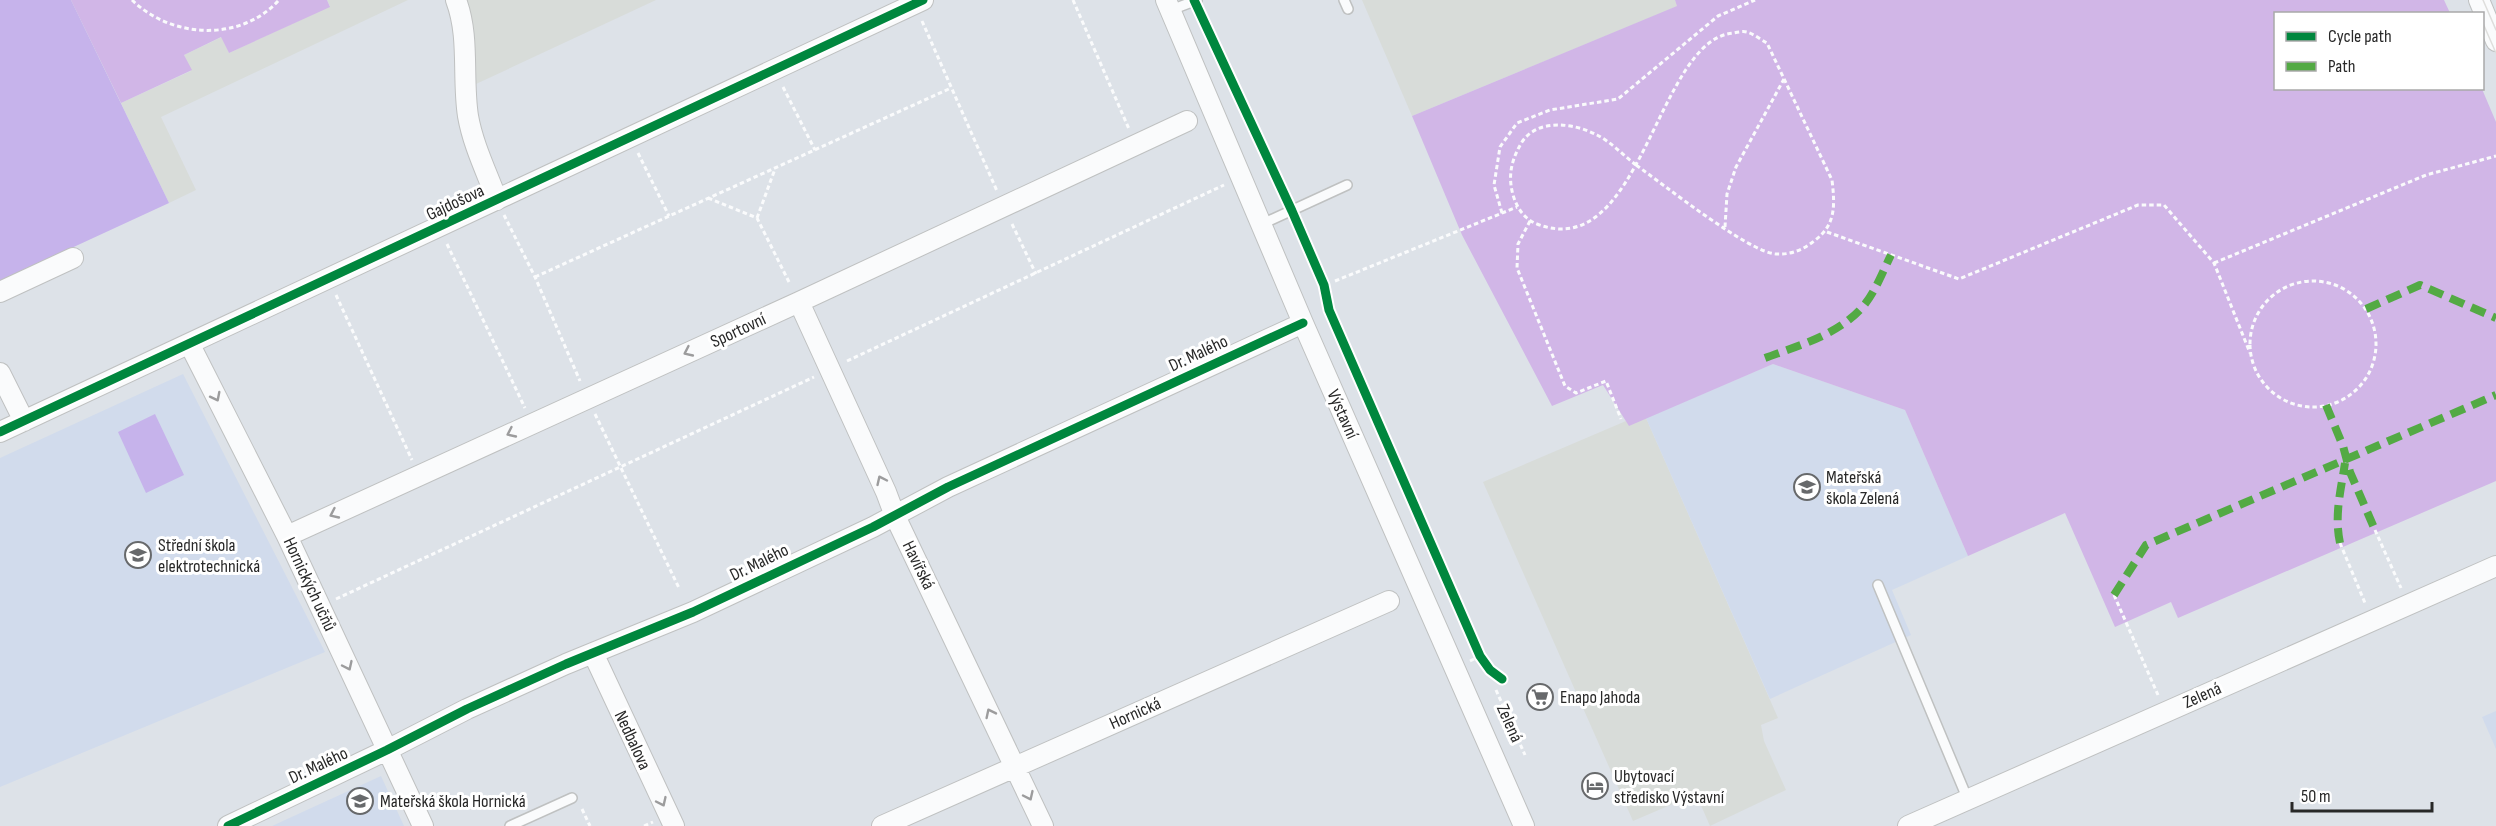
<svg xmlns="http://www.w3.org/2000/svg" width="2496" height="826" viewBox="0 0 2496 826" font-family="'Sofia Sans Condensed',sans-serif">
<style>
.industrial{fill:#d8dcd9}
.education{fill:#d1dbec}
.green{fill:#d1b6e7}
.pitch{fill:#c6b3eb}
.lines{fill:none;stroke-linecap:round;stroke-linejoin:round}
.service-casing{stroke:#bfc1c1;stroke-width:12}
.minor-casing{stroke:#bfc1c1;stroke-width:22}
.path{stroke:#fafbfc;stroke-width:3;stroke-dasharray:4.5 3;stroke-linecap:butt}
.service{stroke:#fafbfc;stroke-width:9}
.minor{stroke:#fafbfc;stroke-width:20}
.tram{stroke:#dededc;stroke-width:1.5}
.quiet{stroke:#53aa44;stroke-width:8;stroke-dasharray:15 8;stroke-linecap:butt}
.cycleway-casing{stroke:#fff;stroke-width:13}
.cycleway{stroke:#00873e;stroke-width:9}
.oneway{stroke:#9c9c9d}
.labels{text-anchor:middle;stroke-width:6;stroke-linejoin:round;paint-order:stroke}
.street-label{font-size:18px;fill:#282828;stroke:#fff}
.poi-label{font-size:18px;fill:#282828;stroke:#fff;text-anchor:start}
</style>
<rect width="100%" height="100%" fill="#dde2e8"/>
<path class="industrial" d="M327 0H408L161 117 196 190 169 203 121 103 191 71 184 55 222 37 229 53 330 6Z
M461 0H656L476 84 471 25Z
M1362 0H1675L1678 6 1412 116Z
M1646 418 1778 718 1761 725 1764 741 1786 790 1710 826 1696 794 1633 821 1483 482 1626 421 1629 425Z"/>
<path class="education" d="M1773 364 1905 410 1968 556 1892 590 1911 635 1770 699 1646 418Z
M183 374 325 652 0 787V458Z
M2496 711V749L2482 717Z
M381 776 404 826H272Z"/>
<path class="green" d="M71 0H327L330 7 229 53 221 37 184 55 192 70 121 103Z
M1675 0H2444L2450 13 2276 14V88L2482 89 2496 122V481L2178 618 2171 602 2115 627 2065 513 1968 556 1905 410 1773 364 1629 426 1603 385 1552 406 1462 235 1412 116 1677 6Z"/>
<path class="pitch" d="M0 0H71L169 203 0 281Z
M155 414 184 475 146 493 118 432Z"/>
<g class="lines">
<defs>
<path id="service" d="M1344 0 1348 9
M1171 10 1197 0
M1292 211 1324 285
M1262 224 1347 185
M1878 585 1968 800
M510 826 572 798"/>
<path id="minor" d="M456 0C470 37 462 77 468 116 473 145 487 173 497 200
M1166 0 1303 323 1524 826
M2479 0 2496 41
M0 292 73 258
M799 302 886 492 895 516 1043 826
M190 345 287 536 423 826
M0 373 24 421
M0 432 923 0
M287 536 799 302 1187 121
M593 653 674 826
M228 826 387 750 467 709 566 664 693 612 873 527 948 487 1303 323
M882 826 1389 601
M1908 826 2496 566"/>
</defs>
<use href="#service" class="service-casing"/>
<use href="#minor" class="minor-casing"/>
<path class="path" d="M132 0C171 38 240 43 279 0
M1073 0 1129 129
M922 21 997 191
M783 87 815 150
M638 153 669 216
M1636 165C1623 155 1611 142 1597 135 1574 123 1538 118 1522 142 1514 155 1509 169 1511 185 1513 201 1521 218 1537 224 1642 265 1656 40 1733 33 1738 32 1743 31 1747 32 1754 34 1761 40 1767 43L1832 180C1835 206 1836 225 1814 241 1803 250 1790 255 1776 254 1748 252 1663 184 1636 165
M708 198 757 218 790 284
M1502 213 1494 185 1500 147 1517 123 1550 110 1618 99 1718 16 1755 0
M504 215 535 277 580 381
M757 218 775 169
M1530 221 1518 244 1517 268 1565 386 1576 393 1606 381 1621 419
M1012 224 1036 274
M1725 227 1727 194 1736 167 1784 79
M1827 232 1959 279 2138 205H2164L2214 263 2250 353
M447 244 525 408
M2214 263 2426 175 2496 156
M535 277 951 88
M1335 281 1517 207
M2250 344a63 63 0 1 1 126 0a63 63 0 1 1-126 0Z
M336 295 412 460
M847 361 1224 185
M595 414 679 588
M2375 530 2401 588
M2340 543 2365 603
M2114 595 2158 695
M336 599 814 377
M1470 661 1480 656
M1496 690 1525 755
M582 809 590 826
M644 826 653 822"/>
<use href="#service" class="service"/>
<use href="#minor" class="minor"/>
<path class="tram" d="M2483 0 2496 30
M2482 21 2496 53"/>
<path class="quiet" d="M2366 309 2420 285 2496 318
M1765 358C1800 345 1841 334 1865 304 1876 290 1883 271 1891 255
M2326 405 2343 446 2350 472 2375 530
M2340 543C2334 515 2341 490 2345 463
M2114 595 2146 545 2496 395"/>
<defs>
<path id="cycleway" d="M1194 0 1292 211 1324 285 1329 310 1480 656 1490 670 1502 679
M0 432 923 0
M228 826 387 750 467 709 566 664 693 612 873 527 948 487 1303 323"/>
</defs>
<use href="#cycleway" class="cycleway-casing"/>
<use href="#cycleway" class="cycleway"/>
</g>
<defs><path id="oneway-chevron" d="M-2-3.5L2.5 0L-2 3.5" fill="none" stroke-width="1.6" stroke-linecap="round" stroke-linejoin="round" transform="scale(1.5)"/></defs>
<g class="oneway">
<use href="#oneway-chevron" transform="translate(688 352) rotate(155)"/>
<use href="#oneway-chevron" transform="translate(216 397) rotate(63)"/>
<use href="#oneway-chevron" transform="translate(511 433) rotate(155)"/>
<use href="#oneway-chevron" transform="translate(881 480) rotate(-115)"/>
<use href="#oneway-chevron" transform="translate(334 514) rotate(155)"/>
<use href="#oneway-chevron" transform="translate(348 666) rotate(65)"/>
<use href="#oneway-chevron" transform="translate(990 713) rotate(-116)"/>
<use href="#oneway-chevron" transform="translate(1029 796) rotate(65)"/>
<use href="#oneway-chevron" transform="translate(662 802) rotate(65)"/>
</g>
<defs>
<symbol id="school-ring" viewBox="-11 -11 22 22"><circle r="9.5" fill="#fff" stroke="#67696b" stroke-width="1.5"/><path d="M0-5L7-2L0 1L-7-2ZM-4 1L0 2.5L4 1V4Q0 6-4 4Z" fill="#67696b"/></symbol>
<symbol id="supermarket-ring" viewBox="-11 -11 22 22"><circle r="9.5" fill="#fff" stroke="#67696b" stroke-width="1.5"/><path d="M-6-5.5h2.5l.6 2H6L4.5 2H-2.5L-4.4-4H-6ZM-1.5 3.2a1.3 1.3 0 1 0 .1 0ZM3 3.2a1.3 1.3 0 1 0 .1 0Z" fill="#67696b"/></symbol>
<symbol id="hotel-ring" viewBox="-11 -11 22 22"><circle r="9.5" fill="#fff" stroke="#67696b" stroke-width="1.5"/><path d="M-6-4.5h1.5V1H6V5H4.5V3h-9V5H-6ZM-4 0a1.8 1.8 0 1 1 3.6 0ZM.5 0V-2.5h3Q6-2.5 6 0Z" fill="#67696b"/></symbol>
</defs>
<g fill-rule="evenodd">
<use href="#school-ring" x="1792" y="472" width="30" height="30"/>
<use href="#school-ring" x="123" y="540" width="30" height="30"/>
<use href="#supermarket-ring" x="1525" y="682" width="30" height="30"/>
<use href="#hotel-ring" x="1580" y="771" width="30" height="30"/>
<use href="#school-ring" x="345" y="786" width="30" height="30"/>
</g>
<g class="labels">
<g class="street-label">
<text transform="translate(455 202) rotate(-25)" y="6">Gajdošova</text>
<text transform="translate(738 330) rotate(-25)" y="6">Sportovní</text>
<text transform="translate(1198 353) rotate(-25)" y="6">Dr. Malého</text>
<text transform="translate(1343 414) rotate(66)" y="6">Výstavní</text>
<text transform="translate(759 562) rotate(-26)" y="6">Dr. Malého</text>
<text transform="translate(919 565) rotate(64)" y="6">Havířská</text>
<text transform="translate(310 584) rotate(65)" y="6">Hornických učňů</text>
<text transform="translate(2202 695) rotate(-24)" y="6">Zelená</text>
<text transform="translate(1135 713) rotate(-24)" y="6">Hornická</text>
<text transform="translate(1510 723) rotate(66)" y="6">Zelená</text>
<text transform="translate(633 740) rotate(65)" y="6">Nedbalova</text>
<text transform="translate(318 765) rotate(-25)" y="6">Dr. Malého</text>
</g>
<g class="poi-label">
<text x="1826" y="483">Mateřská<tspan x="1826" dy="21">škola Zelená</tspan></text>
<text x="158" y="551">Střední škola<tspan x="158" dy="21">elektrotechnická</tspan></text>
<text x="1560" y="703">Enapo Jahoda</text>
<text x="1614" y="782">Ubytovací<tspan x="1614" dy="21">středisko Výstavní</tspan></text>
<text x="380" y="807">Mateřská škola Hornická</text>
</g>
</g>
<rect x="2274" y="12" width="210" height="78" fill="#ffffff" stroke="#a9a9a9" stroke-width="1.5"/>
<rect x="2286" y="32" width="30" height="9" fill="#00873e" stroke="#a9a9a9" stroke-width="1.5"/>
<text x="2328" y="42" font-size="18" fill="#282828">Cycle path</text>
<rect x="2286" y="62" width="30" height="9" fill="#53aa44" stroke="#a9a9a9" stroke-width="1.5"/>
<text x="2328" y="72" font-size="18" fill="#282828">Path</text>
<path d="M2292 802v9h140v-9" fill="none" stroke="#282828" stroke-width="3"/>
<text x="2301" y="802" font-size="18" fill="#282828" stroke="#ffffff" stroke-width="4.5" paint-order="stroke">50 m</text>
</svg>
